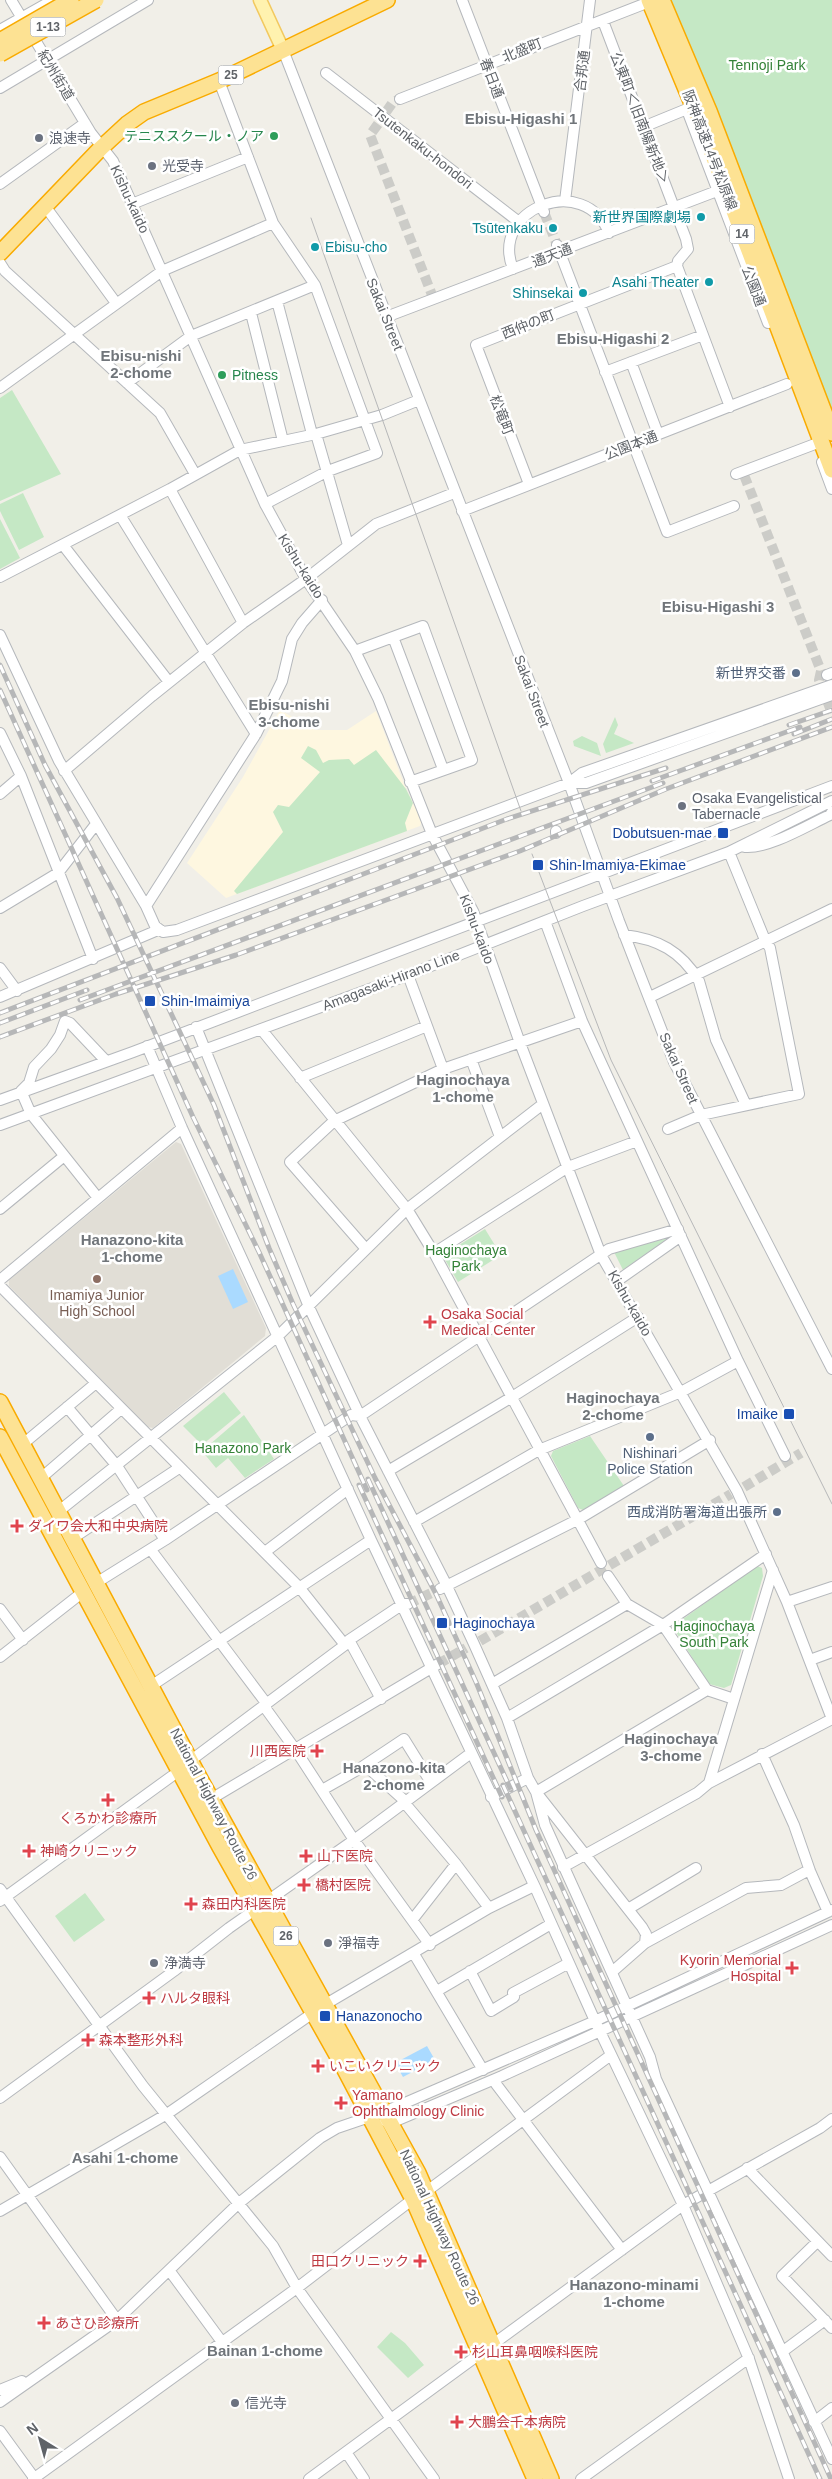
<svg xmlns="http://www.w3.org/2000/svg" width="832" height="2479" viewBox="0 0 832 2479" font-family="Arial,'Noto Sans JP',sans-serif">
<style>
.commercial{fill:#fef7e0}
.education{fill:#e1ded6}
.green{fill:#c5e8c5}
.water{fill:#aadaff}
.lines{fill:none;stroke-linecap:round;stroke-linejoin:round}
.minor-tunnel{stroke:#ccccc8;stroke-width:10;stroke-dasharray:10 5;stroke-linecap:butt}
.minor-casing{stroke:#b5b8bc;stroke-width:12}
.major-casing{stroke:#f2c960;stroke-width:15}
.highway-casing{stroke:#f9ab00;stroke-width:18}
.minor{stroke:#fff;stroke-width:10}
.major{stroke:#fff2af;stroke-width:12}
.highway{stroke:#fde293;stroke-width:15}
.tram{stroke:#b6b7b8;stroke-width:1}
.rail-casing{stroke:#b6b7b8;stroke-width:5}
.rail{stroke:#fff;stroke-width:3;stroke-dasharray:9;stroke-linecap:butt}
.highway-bridge-casing{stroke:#f9ab00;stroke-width:18;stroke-linecap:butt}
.highway-bridge{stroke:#fde293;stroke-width:15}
.leisure-dot{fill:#2e9e5b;stroke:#fff;stroke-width:2}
.worship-dot{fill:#6b7280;stroke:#fff;stroke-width:2}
.culture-dot{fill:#0f9aa8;stroke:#fff;stroke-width:2}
.service-dot{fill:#5c6f8a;stroke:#fff;stroke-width:2}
.transit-dot{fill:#1a4fb4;stroke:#fff;stroke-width:2}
.education-dot{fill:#8d6e63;stroke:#fff;stroke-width:2}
.health-dot{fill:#e0444e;stroke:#fff;stroke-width:2}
.labels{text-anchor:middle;stroke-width:5;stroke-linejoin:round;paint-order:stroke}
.shield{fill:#fff;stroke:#8f9295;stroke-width:1}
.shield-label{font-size:12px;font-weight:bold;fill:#5f6368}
.street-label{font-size:14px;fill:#5f6368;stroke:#fff}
.park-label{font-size:14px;fill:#348238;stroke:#fff}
.leisure-label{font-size:14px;fill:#27864d;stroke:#fff;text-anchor:end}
.worship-label{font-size:14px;fill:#5b616d;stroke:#fff;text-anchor:start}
.culture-label{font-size:14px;fill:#0d838f;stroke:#fff;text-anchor:end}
.service-label{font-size:14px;fill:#4e5e75;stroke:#fff;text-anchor:end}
.transit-label{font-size:14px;fill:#164399;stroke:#fff;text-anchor:start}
.education-label{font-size:14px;fill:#785e54;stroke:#fff}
.health-label{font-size:14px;fill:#be3a42;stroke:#fff;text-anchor:start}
.neighbourhood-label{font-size:15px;font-weight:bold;fill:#70757a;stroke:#fff}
</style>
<rect width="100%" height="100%" fill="#f1efe8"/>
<path class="commercial" d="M280 710 315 730H347L376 711 406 789 422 821 420 826 226 898 187 863 243 777Z"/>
<path class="education" d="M176 1142 181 1144 266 1328 265 1336 153 1428 148 1427 9 1286V1280Z"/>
<path class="green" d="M669 0H832V410L705 83Z
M12 390 61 474 0 501V398Z
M23 493 44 537 19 550 0 511V504Z
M0 519 20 558 0 569Z
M615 717 618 725 614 734 634 743 606 753 603 744Z
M582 736 597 743 601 756 574 746 573 741Z
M308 746 316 750 323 763 329 760 349 759 354 765 376 750 406 789 413 803 405 823 407 831 237 894 234 891 283 832 273 812 278 805 289 807 320 772 301 758Z
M485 1229 501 1255 458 1282 444 1258 446 1253Z
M668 1238 623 1270 614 1252Z
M224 1392 241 1413 202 1445 183 1426Z
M244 1415 274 1459 245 1478 228 1458 216 1468 202 1451Z
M590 1436 624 1486 583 1510 578 1508 551 1456 553 1451Z
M757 1566 762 1568 763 1576 731 1685 724 1688 709 1684 674 1629 676 1624Z
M85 1893 105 1920 74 1942 55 1916Z
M391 2332 405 2343 424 2365 408 2378 377 2347Z"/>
<path class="water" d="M233 1269 248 1302 233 1309 218 1276Z
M427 2046 435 2060 403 2077 395 2063Z"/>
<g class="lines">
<path class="minor-tunnel" d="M386 112 393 102 400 99
M378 124 370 135 432 295
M544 212 557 245
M744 475 821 671 819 680 832 713
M744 1487 801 1453
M408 1604 440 1589
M480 1641 731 1494
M438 1664 466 1648"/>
<defs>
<path id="minor" d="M11 0 91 133 113 161 265 504 306 579 355 651 378 698 432 834 473 911 520 1043 601 1255 737 1491 787 1602 832 1719
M462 0 544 212
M603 21 686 239 688 249 678 261 677 266
M0 30 53 0
M283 50 569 783 619 921 674 1062 832 1369
M326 73 519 222
M219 81 273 223 315 285 377 453 328 471 265 504
M0 88 148 0
M400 99 644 4
M687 110 768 323
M643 127 687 109
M0 184 85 123
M565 201 590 0
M132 204 248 157
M45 206 116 303
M557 245 667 532 734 506
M0 263 5 271 160 413 195 474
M677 266 730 407
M513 269C489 208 585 172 609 233
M277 301 312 434
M251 313 283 441
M386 317 717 191
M631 362 658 434
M605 372 703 335
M127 383 191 336 315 285
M0 388 162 271 273 223
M316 434 348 545
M822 462 832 489
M736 474 815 444
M529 484 476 345 677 266
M170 489 243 623
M462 511 787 384
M120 515 256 734
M63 545 169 682
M0 577 170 489 240 450 316 434 382 415 419 400
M0 635 59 761 146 906 155 926 163 932 177 930 569 783 582 773 832 685
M393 637 443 769
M355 651 423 626 472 760 410 782
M827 675 832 673
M0 733 21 776 93 959
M64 771 152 696 243 623 306 579 376 524 454 493
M569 783H586L832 695
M0 794 21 776
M556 831V833
M745 847C769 849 808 825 830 815L832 812
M146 906 256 734 282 681 292 639 302 623 322 600
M0 908 58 873 96 824
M545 921 582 1021 738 1361 785 1456
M624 935C658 939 681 951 699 981L716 1040 746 1105
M0 968 17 991
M408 975 443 1069
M0 997 158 930
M650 997 832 909
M196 1027 309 1307 360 1416 446 1584 474 1644 507 1718 528 1778 536 1792 545 1825 650 2057 656 2079 832 2459
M261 1029 407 1209 434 1253 601 1563
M147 1046 182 1128 371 1540 535 1887 595 2021 683 2205 749 2359 789 2479
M471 1059 500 1137
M300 1078 427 1026
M0 1100 133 1052 832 786
M0 1125 408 975 583 906 729 852 832 801
M668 1129 701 1115 799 1094 770 948 765 940 729 852
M98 1198 31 1114 21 1091 29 1083 34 1067 51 1049 60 1035 65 1021 70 1023 106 1061
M0 1209 63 1157
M366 1249 290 1162 334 1121 443 1069 582 1021
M434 1253 568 1167 637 1141
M0 1280 182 1128
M617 1281 681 1236
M0 1286 299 1587 345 1645
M67 1407 117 1466 165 1540
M23 1444 96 1383
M388 1471 512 1397 638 1317
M41 1478 121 1409
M59 1511 278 1336 407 1209 543 1104
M414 1522 539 1450 681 1392 738 1361
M73 1538 179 1468
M151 1550 266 1703V1709L295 1749 354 1840 430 1945
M265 1552 348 1489
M608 1576 627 1604 663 1625 707 1690 734 1699
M96 1583 165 1540 351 1415 360 1416 609 1249 678 1229
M440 1589 577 1520 710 1440
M787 1602 832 1587
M0 1609 23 1640
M349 1640 381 1699
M0 1657 83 1592
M810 1660 832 1652
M492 1684 627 1604
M151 1686 371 1540
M507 1718 663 1625 766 1554
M762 1754 794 1825 810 1871 828 1912
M190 1761 345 1645 349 1640 403 1604H408
M365 1765 405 1801
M709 1783 773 1570
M322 1790 359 1769 404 1739 430 1781
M491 1797 528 1778
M211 1799 438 1664
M403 1801 456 1864 489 1908
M563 1867 697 1793 709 1783 832 1719
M0 1889 143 2086 273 2246 297 2288 434 2479
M0 1901 172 1776
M628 1909 696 1868
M413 1919 456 1864
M645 1943 646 1934 642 1927 536 1792 707 1690
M414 1954 483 2070
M470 1971 491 2011 514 1997 513 1993 569 1963
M612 1972 645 1943 746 1888 781 1885 809 1870
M437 1991 551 1924
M326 2004 489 1908 534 1886
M496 2084 622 2250
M0 2098 174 1971 229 1928 354 1840 471 1753
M385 2121 391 2123 502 2076 832 1925
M0 2157 117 2320
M747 2168 832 2256
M427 2191 611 2055
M0 2211 167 2114 313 2013
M817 2242 782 2276 832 2328
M169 2270 222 2342
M782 2352 825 2320
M0 2390 22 2381
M0 2402 117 2320 239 2203 320 2138 337 2128 384 2112 595 2021 832 1910
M814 2422 832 2408
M0 2431 35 2479
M346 2452 364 2479
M33 2479 297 2288 413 2199
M309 2479 683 2205 820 2128 832 2119
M581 2479 749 2358"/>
<path id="major" d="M260 0 283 50"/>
<path id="highway" d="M649 0 706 137 832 470
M662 0 709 111 832 433
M0 253 101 148 127 124 144 112 219 81 387 0
M0 1402 200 1779 418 2173 551 2479
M0 1437 220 1847 342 2064 413 2199 535 2479"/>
</defs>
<use href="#minor" class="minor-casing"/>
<use href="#major" class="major-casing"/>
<use href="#highway" class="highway-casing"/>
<use href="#minor" class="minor"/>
<use href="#major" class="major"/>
<use href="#highway" class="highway"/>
<path class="tram" d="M311 218 521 811
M532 854 611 1060 832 1504"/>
<defs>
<path id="rail" d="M0 665 45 765 117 898 214 1105 269 1248 293 1304 375 1478 436 1594 476 1682 536 1830 831 2479
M0 690 193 1117 259 1252 367 1490
M789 725 832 710
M794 734 832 719
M652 781 800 727
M80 1000 663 783
M0 1013 507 819 666 768
M0 1023 87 990
M0 1037 116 994 236 955 520 851 666 789 832 727
M368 1479 511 1790
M359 1485 502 1797
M503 1785 820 2479"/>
</defs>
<use href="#rail" class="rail-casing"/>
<use href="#rail" class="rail"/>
<defs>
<path id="highway-bridge" d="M0 41 71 0
M0 54 96 0"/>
</defs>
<use href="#highway-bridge" class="highway-bridge-casing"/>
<use href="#highway-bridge" class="highway-bridge"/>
</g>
<g class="leisure-dot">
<circle cx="274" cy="136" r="5"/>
<circle cx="222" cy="375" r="5"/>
</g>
<g class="worship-dot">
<circle cx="39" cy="138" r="5"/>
<circle cx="152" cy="166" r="5"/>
<circle cx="682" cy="806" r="5"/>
<circle cx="328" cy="1943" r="5"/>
<circle cx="154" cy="1963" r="5"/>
<circle cx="235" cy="2403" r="5"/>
</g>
<g class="culture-dot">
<circle cx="701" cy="217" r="5"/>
<circle cx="553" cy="228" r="5"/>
<circle cx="315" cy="247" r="5"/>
<circle cx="709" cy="282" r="5"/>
<circle cx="583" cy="293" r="5"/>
</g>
<g class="service-dot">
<circle cx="796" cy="673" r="5"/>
<circle cx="650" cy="1437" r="5"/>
<circle cx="777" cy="1512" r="5"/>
</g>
<g class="transit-dot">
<rect x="717" y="827" width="12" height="12" rx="2.5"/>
<rect x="532" y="859" width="12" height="12" rx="2.5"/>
<rect x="144" y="995" width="12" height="12" rx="2.5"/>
<rect x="783" y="1408" width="12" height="12" rx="2.5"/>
<rect x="436" y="1617" width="12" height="12" rx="2.5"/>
<rect x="319" y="2010" width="12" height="12" rx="2.5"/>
</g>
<circle class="education-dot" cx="97" cy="1279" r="5"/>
<g class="health-dot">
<path d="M427.5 1314.5h5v5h5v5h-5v5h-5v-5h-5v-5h5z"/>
<path d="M14.5 1518.5h5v5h5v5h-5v5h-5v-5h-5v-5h5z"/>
<path d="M314.5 1743.5h5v5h5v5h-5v5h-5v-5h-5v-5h5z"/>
<path d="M105.5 1792.5h5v5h5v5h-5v5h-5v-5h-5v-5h5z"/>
<path d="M26.5 1843.5h5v5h5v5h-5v5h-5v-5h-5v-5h5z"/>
<path d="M303.5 1848.5h5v5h5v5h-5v5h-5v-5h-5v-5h5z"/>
<path d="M301.5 1877.5h5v5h5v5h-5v5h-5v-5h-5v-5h5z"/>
<path d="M188.5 1896.5h5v5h5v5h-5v5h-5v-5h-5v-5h5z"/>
<path d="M789.5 1960.5h5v5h5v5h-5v5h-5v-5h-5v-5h5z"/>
<path d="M146.5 1990.5h5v5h5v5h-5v5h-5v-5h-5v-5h5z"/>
<path d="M85.5 2032.5h5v5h5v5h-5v5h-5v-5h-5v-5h5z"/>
<path d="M315.5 2058.5h5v5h5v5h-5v5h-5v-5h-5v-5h5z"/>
<path d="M338.5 2095.5h5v5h5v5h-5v5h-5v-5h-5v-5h5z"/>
<path d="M417.5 2253.5h5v5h5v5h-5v5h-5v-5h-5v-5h5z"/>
<path d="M41.5 2315.5h5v5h5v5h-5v5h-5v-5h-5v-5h5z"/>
<path d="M458.5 2344.5h5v5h5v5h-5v5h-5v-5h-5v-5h5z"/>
<path d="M454.5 2414.5h5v5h5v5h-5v5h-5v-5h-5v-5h5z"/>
</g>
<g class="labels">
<g class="shield">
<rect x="30.5" y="17.5" width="35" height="19" rx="4"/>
<rect x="218.5" y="65.5" width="25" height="19" rx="4"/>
<rect x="729.5" y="224.5" width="25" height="19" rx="4"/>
<rect x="273.5" y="1926.5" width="25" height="19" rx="4"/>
</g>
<g class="shield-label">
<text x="48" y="31">1-13</text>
<text x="231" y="79">25</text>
<text x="742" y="238">14</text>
<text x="286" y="1940">26</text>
</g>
<g class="street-label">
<text transform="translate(522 50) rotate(-22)" y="5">北盛町</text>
<text transform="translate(582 71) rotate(-83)" y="5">合邦通</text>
<text transform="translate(56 75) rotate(59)" y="5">紀州街道</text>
<text transform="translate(492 78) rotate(69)" y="5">春日通</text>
<text transform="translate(640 118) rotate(69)" y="5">公東町＜旧南陽新地＞</text>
<text transform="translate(423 148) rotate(38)" y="5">Tsutenkaku-hondori</text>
<text transform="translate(710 150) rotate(69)" y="5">阪神高速14号松原線</text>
<text transform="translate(130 199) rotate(65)" y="5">Kishu-kaido</text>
<text transform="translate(552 255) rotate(-21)" y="5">通天通</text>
<text transform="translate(754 286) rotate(69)" y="5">公園通</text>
<text transform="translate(385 314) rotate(68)" y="5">Sakai Street</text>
<text transform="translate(528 324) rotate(-22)" y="5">西仲の町</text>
<text transform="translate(502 415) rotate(69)" y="5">松竜町</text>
<text transform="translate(631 445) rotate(-21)" y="5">公園本通</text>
<text transform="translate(301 566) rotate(58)" y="5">Kishu-kaido</text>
<text transform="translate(532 691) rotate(69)" y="5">Sakai Street</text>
<text transform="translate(477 929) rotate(69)" y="5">Kishu-kaido</text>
<text transform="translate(391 980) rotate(-21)" y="5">Amagasaki-Hirano Line</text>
<text transform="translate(679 1068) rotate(66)" y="5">Sakai Street</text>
<text transform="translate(630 1303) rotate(60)" y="5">Kishu-kaido</text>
<text transform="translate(214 1804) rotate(62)" y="5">National Highway Route 26</text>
<text transform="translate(440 2227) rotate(65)" y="5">National Highway Route 26</text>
</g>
<g class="park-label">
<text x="767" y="70">Tennoji Park</text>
<text x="466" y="1255">Haginochaya<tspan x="466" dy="16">Park</tspan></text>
<text x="243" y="1453">Hanazono Park</text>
<text x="714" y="1631">Haginochaya<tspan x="714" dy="16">South Park</tspan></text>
</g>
<g class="leisure-label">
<text x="264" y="141">テニススクール・ノア</text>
<text x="232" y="380" text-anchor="start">Pitness</text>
</g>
<g class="worship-label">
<text x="49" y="143">浪速寺</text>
<text x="162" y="171">光受寺</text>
<text x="692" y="803">Osaka Evangelistical<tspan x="692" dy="16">Tabernacle</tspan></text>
<text x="338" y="1948">淨福寺</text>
<text x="164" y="1968">浄満寺</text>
<text x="245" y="2408">信光寺</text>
</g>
<g class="culture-label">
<text x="691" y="222">新世界国際劇場</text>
<text x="543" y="233">Tsūtenkaku</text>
<text x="325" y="252" text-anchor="start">Ebisu-cho</text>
<text x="699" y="287">Asahi Theater</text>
<text x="573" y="298">Shinsekai</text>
</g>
<g class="service-label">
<text x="786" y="678">新世界交番</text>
<text x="650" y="1458" text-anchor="middle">Nishinari<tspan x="650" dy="16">Police Station</tspan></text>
<text x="767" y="1517">西成消防署海道出張所</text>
</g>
<g class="transit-label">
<text x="712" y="838" text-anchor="end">Dobutsuen-mae</text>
<text x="549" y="870">Shin-Imamiya-Ekimae</text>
<text x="161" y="1006">Shin-Imaimiya</text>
<text x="778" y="1419" text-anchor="end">Imaike</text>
<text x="453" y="1628">Haginochaya</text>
<text x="336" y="2021">Hanazonocho</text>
</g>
<g class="education-label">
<text x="97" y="1300">Imamiya Junior<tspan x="97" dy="16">High School</tspan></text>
</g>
<g class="health-label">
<text x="441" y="1319">Osaka Social<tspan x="441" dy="16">Medical Center</tspan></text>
<text x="28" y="1531">ダイワ会大和中央病院</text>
<text x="306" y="1756" text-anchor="end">川西医院</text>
<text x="108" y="1823" text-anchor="middle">くろかわ診療所</text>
<text x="40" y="1856">神崎クリニック</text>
<text x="317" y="1861">山下医院</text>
<text x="315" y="1890">橋村医院</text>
<text x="202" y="1909">森田内科医院</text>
<text x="781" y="1965" text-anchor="end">Kyorin Memorial<tspan x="781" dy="16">Hospital</tspan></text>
<text x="160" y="2003">ハルタ眼科</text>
<text x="99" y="2045">森本整形外科</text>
<text x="329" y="2071">いこいクリニック</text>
<text x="352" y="2100">Yamano<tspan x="352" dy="16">Ophthalmology Clinic</tspan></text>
<text x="409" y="2266" text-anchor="end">田口クリニック</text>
<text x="55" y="2328">あさひ診療所</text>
<text x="472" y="2357">杉山耳鼻咽喉科医院</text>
<text x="468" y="2427">大鵬会千本病院</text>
</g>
<g class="neighbourhood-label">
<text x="521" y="124">Ebisu-Higashi 1</text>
<text x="613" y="344">Ebisu-Higashi 2</text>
<text x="141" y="361">Ebisu-nishi<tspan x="141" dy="17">2-chome</tspan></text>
<text x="718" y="612">Ebisu-Higashi 3</text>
<text x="289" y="710">Ebisu-nishi<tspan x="289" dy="17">3-chome</tspan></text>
<text x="463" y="1085">Haginochaya<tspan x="463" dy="17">1-chome</tspan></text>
<text x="132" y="1245">Hanazono-kita<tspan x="132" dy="17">1-chome</tspan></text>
<text x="613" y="1403">Haginochaya<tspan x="613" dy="17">2-chome</tspan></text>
<text x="671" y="1744">Haginochaya<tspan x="671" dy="17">3-chome</tspan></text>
<text x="394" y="1773">Hanazono-kita<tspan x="394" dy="17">2-chome</tspan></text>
<text x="125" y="2163">Asahi 1-chome</text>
<text x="634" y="2290">Hanazono-minami<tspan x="634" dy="17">1-chome</tspan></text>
<text x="265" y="2356">Bainan 1-chome</text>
</g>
</g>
<g transform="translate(40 2439) rotate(323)" stroke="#ffffff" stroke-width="4" paint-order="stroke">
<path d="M0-4L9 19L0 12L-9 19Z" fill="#5f6368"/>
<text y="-8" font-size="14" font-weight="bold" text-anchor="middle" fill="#5f6368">N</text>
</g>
</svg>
